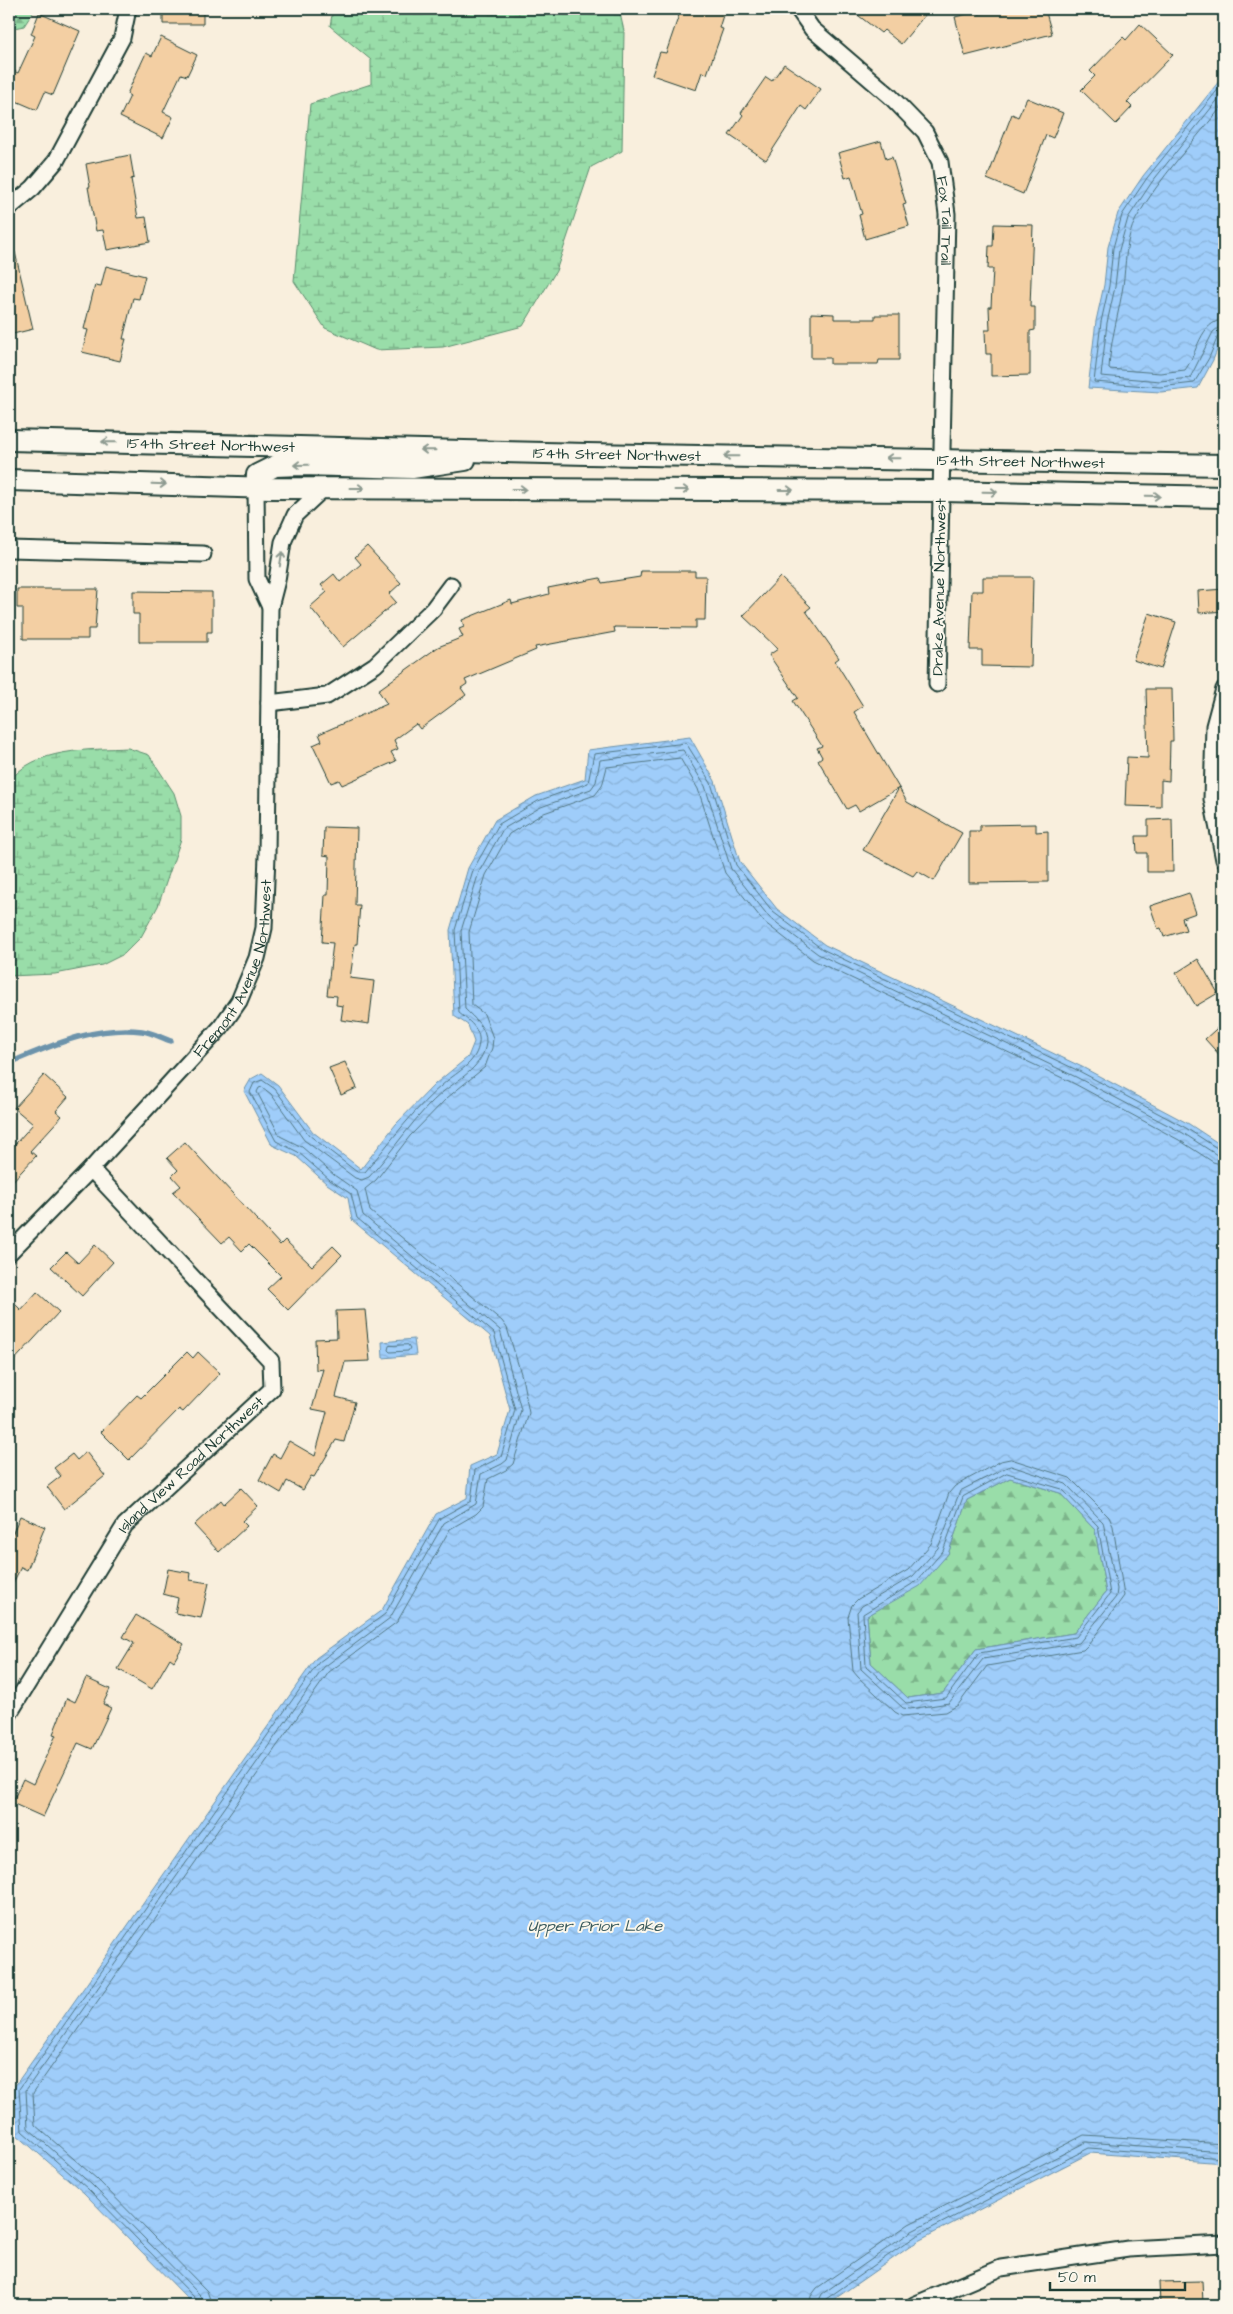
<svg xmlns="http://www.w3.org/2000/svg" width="1233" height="2314" viewBox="0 0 1233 2314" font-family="'Architects Daughter',sans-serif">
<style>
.forest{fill:url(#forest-firs);stroke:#5c8d6e}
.wetland{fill:url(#wetland-marsh);stroke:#5c8d6e}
.water{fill:url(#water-waves);stroke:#6c93ab;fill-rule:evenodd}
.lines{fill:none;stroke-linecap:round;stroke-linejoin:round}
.shore{stroke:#527783;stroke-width:1}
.stream{stroke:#6c93ab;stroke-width:5.5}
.building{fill:#f3cfa3;stroke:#1f3d34}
.minor-casing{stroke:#1f3d34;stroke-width:19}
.tertiary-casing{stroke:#1f3d34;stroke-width:24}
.minor{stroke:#fbf7ec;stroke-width:15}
.tertiary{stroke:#fbf7ec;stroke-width:20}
.oneway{stroke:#8d9a90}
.labels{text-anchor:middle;stroke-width:4;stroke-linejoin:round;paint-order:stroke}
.street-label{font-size:15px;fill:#1f3d34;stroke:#fbf7ec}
.water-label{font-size:16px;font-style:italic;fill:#395a5c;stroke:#fbf7ec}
</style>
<defs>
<pattern id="forest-firs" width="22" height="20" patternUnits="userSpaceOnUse" patternTransform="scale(1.25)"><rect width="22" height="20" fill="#99dda9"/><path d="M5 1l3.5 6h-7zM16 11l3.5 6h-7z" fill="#7cb48a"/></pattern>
<pattern id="wetland-marsh" width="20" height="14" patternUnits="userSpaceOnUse" patternTransform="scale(1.25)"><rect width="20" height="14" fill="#99dda9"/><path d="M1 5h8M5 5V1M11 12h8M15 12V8" fill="none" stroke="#7cb48a"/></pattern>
<pattern id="water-waves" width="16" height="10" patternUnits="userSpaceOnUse" patternTransform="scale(1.25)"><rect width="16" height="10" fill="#9fcdfa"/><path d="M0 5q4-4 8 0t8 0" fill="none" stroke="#88b1d7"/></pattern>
</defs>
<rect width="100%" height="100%" fill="#f9efdd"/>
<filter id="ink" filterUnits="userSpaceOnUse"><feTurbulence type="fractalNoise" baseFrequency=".02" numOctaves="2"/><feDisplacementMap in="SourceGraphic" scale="10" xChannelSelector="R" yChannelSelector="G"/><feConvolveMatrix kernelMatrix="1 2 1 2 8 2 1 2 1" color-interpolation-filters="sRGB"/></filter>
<g filter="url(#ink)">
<path class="forest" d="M9 9H35L24 26 9 29Z
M1010 1478 1060 1493 1095 1530 1106 1592 1074 1633 976 1649 943 1693 908 1698 871 1663 867 1616 920 1585 948 1554 967 1500Z"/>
<path class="wetland" d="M333 9H619L624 31 622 151 591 167 556 271 523 326 443 347 376 350 325 328 294 281 310 104 371 84V60L330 26Z
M128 748 149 755 174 793 181 816V839L158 906 141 937 124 954 102 965 55 974 9 976V782C34 747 91 750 128 748Z"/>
<path class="water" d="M1224 75V333L1213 360 1198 388 1161 392 1088 388 1096 321 1104 285 1108 247 1118 213 1143 176Z
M690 737 715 781 740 862 777 909 825 945 1082 1067 1189 1124 1224 1147V2163L1090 2153 918 2241 826 2305H197L192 2303 84 2193 16 2134 14 2087 316 1658 382 1610 436 1514 467 1498 470 1466 497 1454 510 1410 490 1336 352 1220 348 1198 327 1184 296 1156 272 1145 244 1091 251 1079 262 1073 278 1085 313 1132 361 1169 396 1124 435 1084 468 1057 474 1042 468 1025 454 1016 450 930 468 868 495 820 536 796 585 779 588 750ZM1010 1478 1060 1493 1095 1530 1106 1592 1074 1633 976 1649 943 1693 908 1698 871 1663 867 1616 920 1586 948 1554 967 1500Z
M414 1339 416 1355 383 1358 382 1342Z"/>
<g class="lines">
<path class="shore" d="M1224 82 1147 178 1122 215 1113 248 1109 286 1101 322 1094 382 1160 387 1194 383 1209 358 1218 336 1224 333
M1224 92 1152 182 1128 218 1119 250 1115 287 1107 323 1101 376 1160 381 1190 378 1213 332 1218 328 1224 327
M1224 104C1194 141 1159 178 1136 219 1125 238 1126 265 1123 286 1119 314 1110 341 1109 369L1160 373 1185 370C1197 355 1200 320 1224 320
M408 1345 410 1348 408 1351 390 1352 388 1350 389 1346Z
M1011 1459 1070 1478 1109 1517 1113 1526 1124 1596 1089 1644 1083 1650 987 1666 958 1705 946 1712 902 1716 895 1712 858 1677 853 1671 848 1617 852 1605 858 1599 908 1570 931 1544 949 1493 955 1486 1001 1461Z
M1011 1466 1066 1484 1103 1522 1117 1589 1116 1597 1079 1643 983 1659 949 1703 910 1709 903 1708 861 1669 857 1612 862 1606 913 1576 938 1548 960 1491 1005 1468Z
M1007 1473 1062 1489 1098 1526 1110 1594 1076 1637 979 1653 946 1698 906 1703 866 1666 863 1614 917 1581 943 1551 963 1497Z
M198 2305 197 2300 88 2189 22 2131 19 2089 319 1662 385 1614 440 1518 471 1501 475 1470 501 1457 515 1410 494 1333 357 1218 351 1194 330 1180 298 1152 276 1141 250 1092 254 1083 262 1080 275 1089 309 1135 357 1172H365C392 1140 415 1107 448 1080 461 1070 477 1061 479 1043 481 1029 468 1020 459 1013L455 930 473 870 499 824 538 801 588 783 594 754 686 743 711 783 736 865 773 912 822 949 1079 1071 1186 1128 1220 1150 1224 1151
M205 2305 201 2296 92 2185 28 2128 26 2090 324 1667 390 1618 444 1523 476 1504 481 1474 502 1464 507 1460 521 1410 500 1330 363 1215 357 1191 334 1175 302 1147 280 1136 257 1092 259 1088 262 1087 271 1094 304 1140 355 1178 362 1180 369 1177C395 1149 414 1116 444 1091 461 1078 483 1066 486 1043 487 1028 474 1018 465 1009L461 931 479 872 503 829 541 807 591 789 596 782 600 760 683 750 705 786 731 869 769 917 818 954 1076 1077 1183 1133 1217 1155 1224 1157
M212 2305 207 2291 97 2179 35 2125 33 2093 329 1672 397 1622 450 1529 476 1514 483 1507 488 1479 506 1470 513 1464 529 1413 522 1377 507 1328 502 1321 370 1211 365 1189 376 1180 410 1136 447 1098 485 1067 492 1048 493 1038 484 1014 472 1005 469 932 486 875 509 834 544 813 595 795 602 786 607 767 680 758 698 789 725 873 764 922 813 960 1073 1083 1179 1140 1213 1162 1224 1165
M810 2305 811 2296 817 2288 909 2224 1084 2135 1224 2144
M817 2305 822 2294 912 2231 1086 2142 1224 2152
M823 2305 826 2299 916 2236 1089 2148 1224 2158"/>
<path class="stream" d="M9 1063C51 1046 95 1025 142 1031 151 1032 162 1038 171 1041"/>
</g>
<path class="building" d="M163 9H203V24H163Z
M681 9H725L719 28 723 29 707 74 702 72 696 90 652 75 660 52 666 53Z
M850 9H930L901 44 884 30 881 33Z
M1000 9H1045L1052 34 965 56 955 17 979 11V14Z
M39 13 80 31 53 95 45 92 37 110 9 98V69L18 73 35 36 31 34Z
M1140 24 1173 55 1127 102 1132 107 1116 124 1081 90 1095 76 1090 71 1123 37 1126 40Z
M161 37 197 55 187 76 181 74 163 112 173 117 163 138 120 117 130 96 127 94 146 53 152 56Z
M784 64 821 89 806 110 801 106 766 160 729 135 743 115 741 113 766 77 772 81Z
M1027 98 1063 113 1053 138 1046 135 1023 194 987 179 1012 114 1018 117Z
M881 141 886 159 892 157 906 204 903 205 909 226 865 239 859 215 862 214 851 176 845 178 838 153Z
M130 155 134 178 131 179 138 218 146 217 150 242 107 250 103 230 96 231 88 187H90L86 164Z
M994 224 1033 225 1030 307H1035V330L1030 331V375L991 376V354H986L985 330H990L989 307H991L993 269H988L989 246H993Z
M15 252 33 329 9 335V253Z
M106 266 145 276 139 299 133 298 123 339H126L120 361 82 352 88 330 84 329 95 285 101 286Z
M811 313 834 314V319H875V315H899V360H879L878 364H830V358H811Z
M367 546 401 583 389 594 396 602 343 647 310 607 327 592 321 585 334 574 340 582 361 564 355 557Z
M641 571H695V576H706L705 620H696V628L614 627 615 632 535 647 536 650 465 680 467 684 461 688 466 695 420 729 416 724 394 740 398 749 391 752 396 761 342 785 339 780 331 783 313 745 322 741 319 734 387 704 378 690 438 647 463 637 459 629 464 627 462 620 511 600 512 604 549 594 548 588 600 578 602 583 640 577Z
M780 577 811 607 806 611 839 658 835 661 863 706 854 712 899 788 859 811 855 805 847 809 818 760 822 757 817 748 822 746 793 701 798 698 769 655 778 649 743 616Z
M983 577H1033L1031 667 982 666V650H970L972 591H983Z
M17 589H98L95 629H88V639H23V608H17Z
M1224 589V611L1199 613 1198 591Z
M133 591 212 592V632H207V642H139V614H133Z
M1149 613 1176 622 1161 669 1133 660Z
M1146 689H1172L1173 741H1170L1169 781 1161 780V807L1125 806 1127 757 1148 758Z
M899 788 907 802 962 833 934 881 917 871 913 876 863 850Z
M1172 819 1173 872H1147V853H1137L1136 836H1148V820Z
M1036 824V832L1048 831V882L969 883V831H980V825Z
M324 827 357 828 355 905H360L357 944H355L350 978 374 981 369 1024 341 1020 343 1006 336 1005 337 996 327 995 333 943 322 942 325 895H328L329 856 323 855Z
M1189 893 1196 913 1182 918 1186 930 1164 937 1161 928 1158 929 1150 906Z
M1198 959 1218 993 1196 1006 1176 973Z
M1224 1022V1060L1205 1039Z
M345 1062 357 1088 341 1095 329 1068Z
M44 1075 68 1097 56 1111 62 1116 30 1151 36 1156 9 1185V1151L33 1124 14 1108Z
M185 1142 280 1245 285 1240 312 1266 333 1246 342 1255 288 1310 267 1289 281 1276 249 1244 242 1251 229 1237 222 1243 173 1192 181 1186 172 1176 178 1170 167 1158Z
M95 1245 113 1262 82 1296 51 1267 66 1252 78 1263Z
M37 1292 59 1312 9 1366V1312L16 1305 21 1310Z
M365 1310 370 1361 345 1362 336 1397 355 1402 344 1442 336 1440 314 1477 311 1476 303 1490 287 1481 281 1493 259 1480 273 1454 280 1458 289 1441 315 1456 327 1412 312 1409 323 1369 316 1370 315 1339 337 1338 336 1311Z
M187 1352 193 1358 198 1352 220 1373 183 1412 179 1409 129 1460 101 1432 137 1395 141 1398Z
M86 1452 105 1476 64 1509 47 1487 61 1476 54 1468 72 1454 77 1460Z
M241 1488 258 1506 242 1521 247 1526 219 1552 194 1525 221 1500 224 1504Z
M20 1516 45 1527 27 1570 21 1567 9 1591V1542Z
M168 1569 191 1573 190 1580 209 1583 201 1618 175 1613 178 1598 163 1594Z
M136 1615 184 1644 174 1661 170 1658 152 1689 118 1669 134 1643 123 1637Z
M86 1678 110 1689 103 1704 111 1708 92 1749 78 1743 43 1817 12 1803 23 1779 33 1784 56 1735 53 1734 67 1698 75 1702Z
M1202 2281 1203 2304 1160 2305 1159 2282Z"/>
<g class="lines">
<defs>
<g id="minor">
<path id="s1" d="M798 9 812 29 890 96 925 132 940 162 947 214 937 684"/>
<path d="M9 208 33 188 56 161 122 38 128 9"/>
<path d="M256 487 257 579 270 607"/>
<path d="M9 549 203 554"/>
<path d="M1224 689 1214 726 1212 799 1224 860"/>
<path d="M269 703 327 696 375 665 433 609 451 585"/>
<path id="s2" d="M9 1253 91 1169 221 1027 239 1001 257 958 264 928 267 856 270 607 277 580 283 542 295 515 324 488"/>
<path id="s3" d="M9 1714 125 1525 272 1389 271 1361 91 1169"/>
<path d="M914 2305 1001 2268 1128 2249 1224 2244"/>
</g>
<g id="tertiary">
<path id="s4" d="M9 440 587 454 1224 465"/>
<path d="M9 480 269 488 942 491 1224 497"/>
<path d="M256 487 257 475 275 466 302 465 412 468 465 460"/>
</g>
</defs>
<use href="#minor" class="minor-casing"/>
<use href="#tertiary" class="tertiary-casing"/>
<use href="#minor" class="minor"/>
<use href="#tertiary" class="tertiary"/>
</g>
<defs><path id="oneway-shaft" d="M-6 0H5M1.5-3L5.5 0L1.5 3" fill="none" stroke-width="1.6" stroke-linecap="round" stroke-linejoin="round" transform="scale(1.25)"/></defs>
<g class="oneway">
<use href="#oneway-shaft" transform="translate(109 442) rotate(-179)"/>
<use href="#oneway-shaft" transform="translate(428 450) rotate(-179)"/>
<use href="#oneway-shaft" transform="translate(731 456) rotate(-179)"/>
<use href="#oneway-shaft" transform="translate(893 458) rotate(-179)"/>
<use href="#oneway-shaft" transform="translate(301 465) rotate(179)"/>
<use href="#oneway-shaft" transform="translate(159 484) rotate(2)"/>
<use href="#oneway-shaft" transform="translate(357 488)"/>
<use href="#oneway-shaft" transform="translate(519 489)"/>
<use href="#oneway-shaft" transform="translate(682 490)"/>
<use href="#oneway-shaft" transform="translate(786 490)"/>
<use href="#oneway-shaft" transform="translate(990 492) rotate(1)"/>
<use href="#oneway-shaft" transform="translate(1153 496) rotate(1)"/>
<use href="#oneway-shaft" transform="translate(281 559) rotate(-81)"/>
</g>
</g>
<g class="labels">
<g class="street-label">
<text dy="5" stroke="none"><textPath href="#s1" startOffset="270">Fox Tail Trail</textPath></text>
<text dy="5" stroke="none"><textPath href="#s4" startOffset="202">154th Street Northwest</textPath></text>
<text dy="5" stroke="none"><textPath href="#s4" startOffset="608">154th Street Northwest</textPath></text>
<text dy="5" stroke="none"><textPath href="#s4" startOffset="1012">154th Street Northwest</textPath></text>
<text transform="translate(939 587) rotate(-89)" y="5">Drake Avenue Northwest</text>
<text dy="5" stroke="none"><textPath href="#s2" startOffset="370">Fremont Avenue Northwest</textPath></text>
<text dy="5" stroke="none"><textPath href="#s3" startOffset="311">Island View Road Northwest</textPath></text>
</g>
<g class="water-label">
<text x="595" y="1931">Upper Prior Lake</text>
</g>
</g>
<rect width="1233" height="2314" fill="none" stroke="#fbf7ec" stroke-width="30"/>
<rect x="15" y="15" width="1203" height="2284" fill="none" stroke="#1f3d34" stroke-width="2" filter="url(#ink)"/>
<path d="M1050 2282v8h135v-8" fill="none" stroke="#1f3d34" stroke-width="2.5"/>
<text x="1058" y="2282" font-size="15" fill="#1f3d34" stroke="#fbf7ec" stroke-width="4" paint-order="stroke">50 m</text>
</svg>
